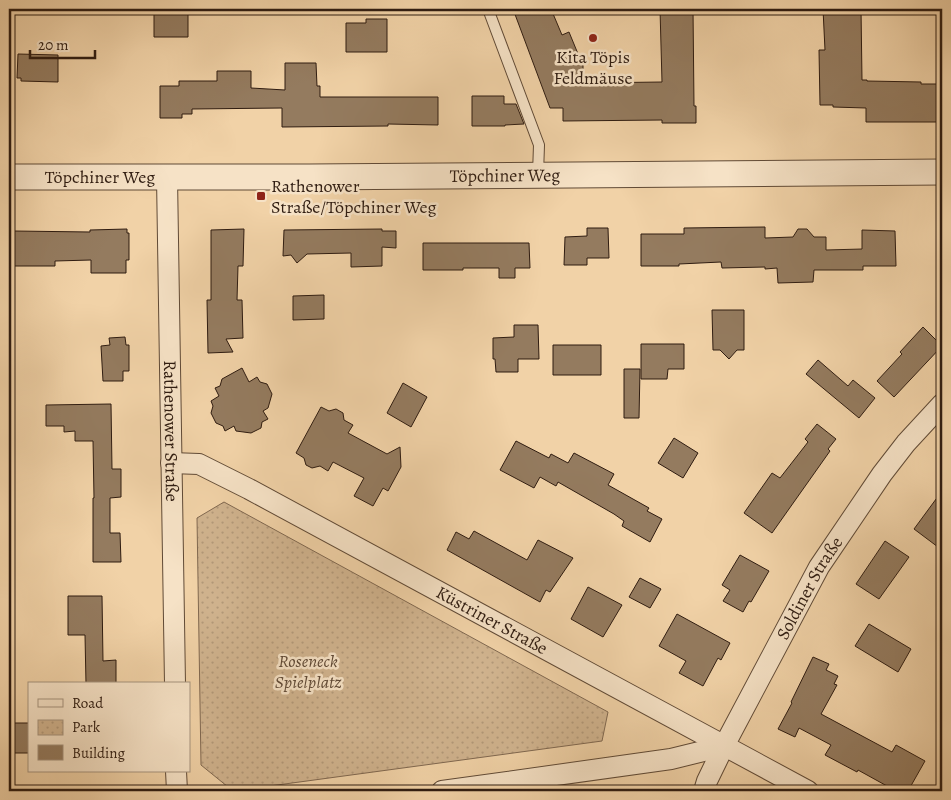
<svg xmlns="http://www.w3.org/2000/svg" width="951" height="800" viewBox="0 0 951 800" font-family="Alegreya,serif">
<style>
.park{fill:url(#park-dots);stroke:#806850}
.building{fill:#947b5f;stroke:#2f1c11}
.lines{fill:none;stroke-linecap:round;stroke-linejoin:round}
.service-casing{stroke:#604a36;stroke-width:12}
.minor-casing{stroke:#604a36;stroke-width:22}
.tertiary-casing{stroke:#604a36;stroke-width:27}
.service{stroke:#f6e2c6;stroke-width:10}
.minor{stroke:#f6e2c6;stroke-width:20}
.tertiary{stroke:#f6e2c6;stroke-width:25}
.poi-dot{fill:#8f2418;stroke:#f6e2c6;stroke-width:2}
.labels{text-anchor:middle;stroke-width:5;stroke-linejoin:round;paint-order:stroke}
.poi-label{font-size:18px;fill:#2f1c11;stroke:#f6e2c6}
.street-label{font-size:18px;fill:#2f1c11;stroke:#f6e2c6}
.park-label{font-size:18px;font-style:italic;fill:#5f4936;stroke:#f6e2c6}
</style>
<defs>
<pattern id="park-dots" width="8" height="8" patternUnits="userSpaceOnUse" patternTransform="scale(1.25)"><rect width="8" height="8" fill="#d0b38e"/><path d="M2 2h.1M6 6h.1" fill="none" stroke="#b39979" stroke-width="1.8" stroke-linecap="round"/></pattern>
</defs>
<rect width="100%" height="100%" fill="#f1d2a7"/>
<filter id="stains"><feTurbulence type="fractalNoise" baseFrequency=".004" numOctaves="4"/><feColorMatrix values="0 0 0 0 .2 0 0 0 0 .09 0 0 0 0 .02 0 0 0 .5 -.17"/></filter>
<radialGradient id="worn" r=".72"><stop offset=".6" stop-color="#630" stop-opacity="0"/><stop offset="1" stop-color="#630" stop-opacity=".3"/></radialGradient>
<path class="park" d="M224 502 608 712 602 741 233 791 201 765 197 518Z"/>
<path class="building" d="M188 9V37H154V10Z
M513 9H551L562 35 569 32 583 66V83L662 82 660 9H693L694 106H696V123H662V120L563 121V108H550Z
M823 9H861L862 80H867V81L921 82V84H942V122H866V108L833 107V105H820L819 50H825Z
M366 19H387V52H346V23H366Z
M18 54 58 55V82L21 81V78H17Z
M285 63H316L317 86H320V97H438V125L388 124V126L282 127V108L192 109V114H182V118H160V86H179V81H217V71H251V88L285 90Z
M472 96H504V104H516L524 124 505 125V126H472Z
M765 227V238L793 237 798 229H807L814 237H826V250L862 249V230L895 231 896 266H863V270H814L813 282 778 283 777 268 765 269V267L722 268 721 262 679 264V266H641V234H684V228Z
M587 228H608L609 258H587V265H564L565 237 587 236Z
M127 229V233H129V260H126V273H91V260L55 261V266H14V231L90 232V230Z
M244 229 243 266H238L237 300H242L243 338 226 339 233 352 208 353 207 300H211V230Z
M382 229V231H396V248L382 247V266L351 267V253L307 254 297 263 291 255 283 256 284 230Z
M423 243H529L530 268H515V278H499V268H463V270H423Z
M324 295V319L293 320V296Z
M712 310H744V350H737L729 359 720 350H713Z
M514 325H538L539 359H518V372H496L495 359H493V338L514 337Z
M923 327 942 346 894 397 877 381 902 354 900 352Z
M125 337 126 345H129V371H123V381H103L101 346 110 345 109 338Z
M641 344H684V369H668L667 379H641Z
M553 345H601V375H553Z
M818 360 848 386 853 380 875 398 859 418 806 374Z
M242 368 249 382 257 377 260 382 267 384 272 394 268 408 263 411 268 419 262 422 261 428 251 433 236 431 234 426 225 431 223 426 216 423 211 413 213 406 211 401 219 396 215 388 220 386 222 379Z
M624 369H640L639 418H624Z
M403 383 427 397 411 427 387 413Z
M111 404 112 469H121V497L110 498V533H120L121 562H93V498H94L93 441H75V431L64 432V426H46V405Z
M321 407 329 411 336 409 343 413 344 420 353 425 348 433 387 454 400 447 401 467 388 491 383 488 373 506 354 496 364 478 333 462 328 471 320 466 312 468 306 465 304 458 296 453Z
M817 424 836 439 828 449 830 451 772 533 744 513 772 473 780 478 808 442 805 439Z
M674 438 698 453 683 478 658 463Z
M516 441 549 458 551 454 568 463 574 453 614 474 608 485 649 508 647 511 662 519 650 542 622 526 624 521 614 514 558 482 556 486 540 477 534 488 500 470Z
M942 491V550L914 529Z
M474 531 527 560 538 540 573 558 550 592 546 590 540 602 447 550 456 532 469 539Z
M885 541 909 557 879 599 856 584Z
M740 555 769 571 751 602 749 601 743 612 723 601 730 590 722 585Z
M640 578 661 589 650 608 629 597Z
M588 587 622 605 603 637 571 619Z
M68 596H102L103 661 116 660V684H86L85 635H68Z
M677 614 730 643 721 660 718 658 703 686 679 673 686 661 659 646Z
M869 624 911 649 898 672 855 646Z
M813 657 829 664 826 670 838 676 834 684 837 685 821 714 892 752 896 745 925 761 908 791H896L858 770 857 772 825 755 831 745 799 728 795 737 778 729 792 703 791 702Z
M9 723H29V753H9Z"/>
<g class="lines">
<defs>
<path id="service" d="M488 9 539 145 538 174"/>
<g id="minor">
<path id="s1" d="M167 177 175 684"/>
<path id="s2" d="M171 463 199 464 249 489 808 791"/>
<path d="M176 771 177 791"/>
<path d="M442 791 671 759 724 746"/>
<path id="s3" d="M704 791 707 781 724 746 819 567 882 474 906 443 942 404"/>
</g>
<g id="tertiary">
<path id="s4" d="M9 177H309L942 172"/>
</g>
</defs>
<use href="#service" class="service-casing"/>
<use href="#minor" class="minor-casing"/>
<use href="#tertiary" class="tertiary-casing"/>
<use href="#service" class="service"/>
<use href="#minor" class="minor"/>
<use href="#tertiary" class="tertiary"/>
</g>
<g class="poi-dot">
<circle cx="593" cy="38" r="5"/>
<rect x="256" y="191" width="10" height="10" rx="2.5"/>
</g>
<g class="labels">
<g class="poi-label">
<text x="593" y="63">Kita Töpis<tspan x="593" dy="21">Feldmäuse</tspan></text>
<text x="271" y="192" text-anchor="start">Rathenower<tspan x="271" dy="21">Straße/Töpchiner Weg</tspan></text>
</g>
<g class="street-label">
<text dy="6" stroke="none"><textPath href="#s4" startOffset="496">Töpchiner Weg</textPath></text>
<text dy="6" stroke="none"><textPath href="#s4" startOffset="91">Töpchiner Weg</textPath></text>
<text dy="6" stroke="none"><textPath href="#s1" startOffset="254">Rathenower Straße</textPath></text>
<text dy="6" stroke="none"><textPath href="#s3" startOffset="229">Soldiner Straße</textPath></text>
<text dy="6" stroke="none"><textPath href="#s2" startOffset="360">Küstriner Straße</textPath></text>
</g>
<g class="park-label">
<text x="308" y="667">Roseneck<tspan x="308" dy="21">Spielplatz</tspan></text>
</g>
</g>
<rect width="951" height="800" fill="none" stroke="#f1d2a7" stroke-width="30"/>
<rect x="10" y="10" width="931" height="780" fill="none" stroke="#2f1c11" stroke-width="2.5"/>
<rect x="15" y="15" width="921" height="770" fill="none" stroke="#2f1c11"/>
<rect x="28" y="682" width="162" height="90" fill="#f6e2c6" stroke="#a6937e"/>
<rect x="38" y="699" width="25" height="8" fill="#f6e2c6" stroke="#a6937e"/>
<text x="72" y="708" font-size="15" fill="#2f1c11">Road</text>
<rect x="38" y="720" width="25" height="15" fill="url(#park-dots)" stroke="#a6937e"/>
<text x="72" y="732" font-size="15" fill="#2f1c11">Park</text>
<rect x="38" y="745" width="25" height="15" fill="#947b5f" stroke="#a6937e"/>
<text x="72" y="758" font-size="15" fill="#2f1c11">Building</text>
<path d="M30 50v8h65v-8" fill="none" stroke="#2f1c11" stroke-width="2.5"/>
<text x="38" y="50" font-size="15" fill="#2f1c11" stroke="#f6e2c6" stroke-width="4" paint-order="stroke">20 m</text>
<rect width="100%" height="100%" filter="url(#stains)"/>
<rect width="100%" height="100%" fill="url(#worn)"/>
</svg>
